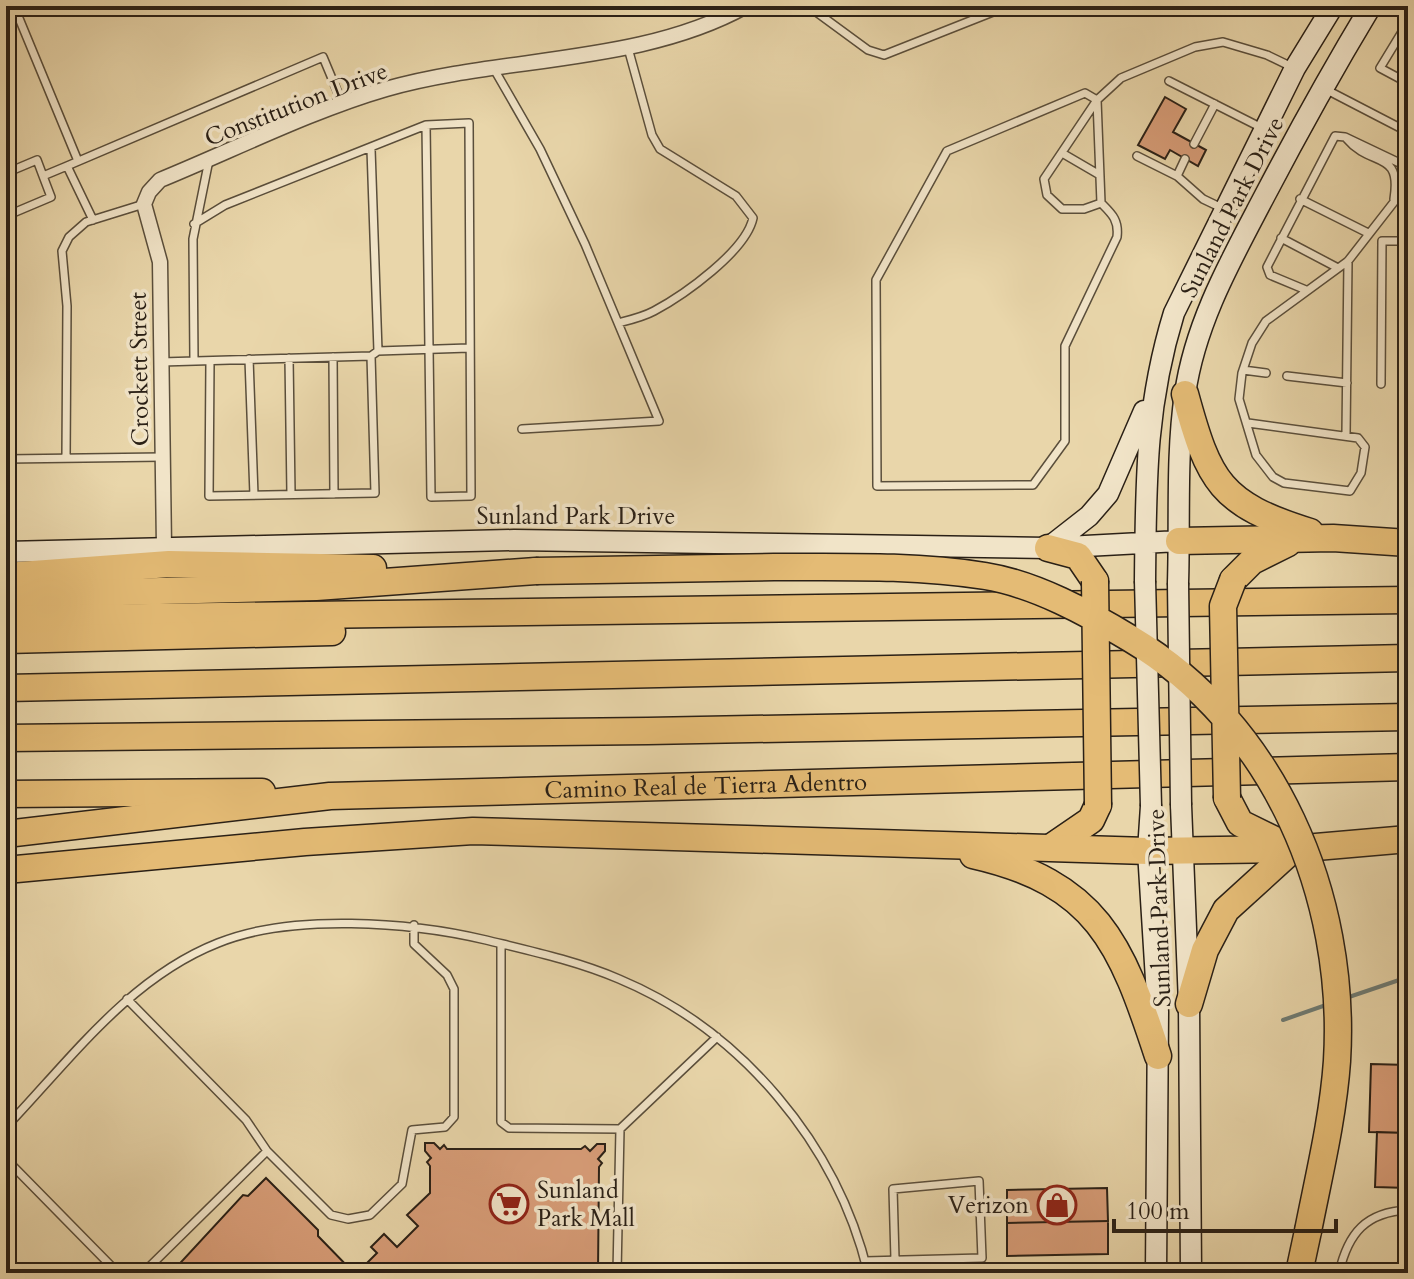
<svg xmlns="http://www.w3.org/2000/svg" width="1414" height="1279" viewBox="0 0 1414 1279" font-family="Cardo,serif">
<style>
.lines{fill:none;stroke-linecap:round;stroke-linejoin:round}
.stream{stroke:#6e7b74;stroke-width:4}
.building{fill:#d89d78;stroke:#2a2016;stroke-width:2}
.lane-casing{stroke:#5a4e3b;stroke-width:10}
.street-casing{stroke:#5a4e3b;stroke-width:17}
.secondary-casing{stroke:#2a2016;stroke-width:23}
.highway-casing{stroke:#2a2016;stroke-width:29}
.lane{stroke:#f1e4c8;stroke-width:7}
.street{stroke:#f1e4c8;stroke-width:14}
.secondary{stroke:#f1e4c8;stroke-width:20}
.highway{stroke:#e4bb75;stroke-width:26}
.secondary-bridge-casing{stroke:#2a2016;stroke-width:23;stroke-linecap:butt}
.highway-bridge-casing{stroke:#2a2016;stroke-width:29;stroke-linecap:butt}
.secondary-bridge{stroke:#f1e4c8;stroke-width:20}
.highway-bridge{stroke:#e4bb75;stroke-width:26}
.labels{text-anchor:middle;stroke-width:7;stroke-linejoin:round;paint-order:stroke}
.street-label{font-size:24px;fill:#2a2016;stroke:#f1e4c8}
.poi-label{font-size:24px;fill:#2a2016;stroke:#f1e4c8;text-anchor:start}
</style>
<rect width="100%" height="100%" fill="#e9d6aa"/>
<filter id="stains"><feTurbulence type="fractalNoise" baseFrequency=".0025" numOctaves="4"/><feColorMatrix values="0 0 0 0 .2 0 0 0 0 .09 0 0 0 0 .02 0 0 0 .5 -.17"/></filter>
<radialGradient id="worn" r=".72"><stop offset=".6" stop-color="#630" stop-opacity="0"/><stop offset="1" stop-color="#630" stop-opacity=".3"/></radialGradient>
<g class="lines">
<path class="stream" d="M1346 998 1408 977
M1283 1020 1326 1005"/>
</g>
<path class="building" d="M1165 97 1186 109 1173 132 1206 150 1198 166 1170 150 1165 159 1138 145Z
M1371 1064 1408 1065V1133L1369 1132Z
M1377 1132 1408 1133V1188L1375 1187Z
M425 1143H434L440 1149 444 1145 447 1149H581L585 1146 590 1151 597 1144H605V1151L598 1159 602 1163 599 1167 598 1273H357L377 1253 371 1247 384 1234 397 1247 418 1226 407 1215 430 1193V1166L427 1162 431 1158 425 1151Z
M266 1178 318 1230V1236L354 1273H171L243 1195 248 1196Z
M1107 1188 1108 1221 1007 1223V1190Z
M1108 1221V1254L1007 1256V1223Z"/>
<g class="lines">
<defs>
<path id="lane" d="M30 6 16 11 78 161
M808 6 868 50 884 55 1008 6
M1408 22 1380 68 1408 83
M494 69 540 149 585 244 659 421 522 429
M1169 81 1262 128
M1325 89 1408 132
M1085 93 1097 100 1101 203C1112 214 1119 220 1117 237L1065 346V441L1033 485 877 486 876 280 947 151Z
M1347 139C1371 168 1402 149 1394 199
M1194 144 1215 104
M371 149 378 351
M1062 153 1098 174
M1137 156 1177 176
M1185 159 1177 176 1203 199 1224 209
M6 173 37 160 43 176
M1300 199 1368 233
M1101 203 1084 209H1062L1047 195 1044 179 1097 100 1121 78 1195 47 1223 42 1267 55 1294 68
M6 216 51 197 43 176 67 166
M93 220 67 166 323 57 343 105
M194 224 225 205 426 125 469 123 471 496 431 497 426 125
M1281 238 1338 268
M1306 290 1270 275 1267 267 1335 136 1345 137 1408 167
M618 323C630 320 643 317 654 311 684 295 746 251 753 218L736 196 660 149 652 135 628 48
M333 357 334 494
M289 358 291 494
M249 359 254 495
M194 361 193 239 209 160
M210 361 209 496 375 493 371 356
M161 362 371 356 378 351 469 348
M1243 370 1266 373
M1287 376 1347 383
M1381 384 1382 241H1408
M1248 423 1358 438 1365 447 1361 473 1350 491 1284 483 1273 477 1256 455 1239 399 1242 373 1252 343 1266 321 1348 261 1408 184
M1346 434 1348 261
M66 458 67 306 62 251 69 237 86 222 144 204
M6 459 163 457
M501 944V1122L509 1128 620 1129 617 1273
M127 999 246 1120 267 1151 331 1215 348 1219 370 1215 402 1184 412 1130 445 1127 454 1117V989L447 975 414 944V925
M6 1127C70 1060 129 978 218 943 292 913 410 922 486 940 531 951 577 961 619 979 741 1030 837 1144 868 1273
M620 1129 717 1037
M6 1159 118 1273
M865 1261 982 1258 979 1181 893 1189 895 1259
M143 1273 267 1151
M1339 1273C1348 1233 1366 1212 1408 1210"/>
<path id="street" d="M164 547 160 262 144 204 149 192 160 180C231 151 313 110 386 89 501 56 640 65 746 6"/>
<path id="secondary" d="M1048 548 1089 516 1108 494 1144 411
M6 552 514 540 1048 548 1179 541
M1145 581C1146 484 1145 407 1174 313L1295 68 1333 6
M1178 583C1180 520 1176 456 1185 394 1195 323 1231 260 1264 197 1298 132 1333 69 1371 6
M1181 805 1189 1004 1191 1273
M1151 806 1148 851 1158 1012 1156 1273"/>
<g id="highway">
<path d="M1185 394C1209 482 1220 504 1310 532"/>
<path d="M1179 541 1333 538 1408 543"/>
<path d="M1048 548 1078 556 1095 581"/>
<path d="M6 576 169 564 373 568"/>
<path d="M1233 580 1252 561 1288 543"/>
<path d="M6 595 316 587 536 571"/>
<path d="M6 619 1408 600"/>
<path d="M6 640 332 632"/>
<path d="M6 688 1408 658"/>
<path d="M6 738 648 731 1408 717"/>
<path d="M6 794 262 792"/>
<path id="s1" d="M6 834 330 796 1408 767"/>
<path d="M1053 846 1091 820 1098 805"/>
<path d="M973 855C1097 883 1121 943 1158 1056"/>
<path d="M6 870 305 842 473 831 1148 851 1293 849 1408 839"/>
<path d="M1189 1004 1205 950 1226 910 1293 849 1240 823 1227 798"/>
<path d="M1299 1273 1308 1231"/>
</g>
</defs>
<use href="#lane" class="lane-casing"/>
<use href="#street" class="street-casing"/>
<use href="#secondary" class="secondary-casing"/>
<use href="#highway" class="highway-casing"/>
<use href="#lane" class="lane"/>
<use href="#street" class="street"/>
<use href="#secondary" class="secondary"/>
<use href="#highway" class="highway"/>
<defs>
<path id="secondary-bridge" d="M1145 581 1151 806
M1178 583 1181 805"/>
<path id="highway-bridge" d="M536 571C615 570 694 569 774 567 844 567 915 565 985 576 1035 584 1088 613 1131 639 1275 725 1347 896 1337 1061 1333 1118 1319 1175 1308 1231
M1095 581 1098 805
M1227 798 1223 606 1233 580"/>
</defs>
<use href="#secondary-bridge" class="secondary-bridge-casing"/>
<use href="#highway-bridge" class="highway-bridge-casing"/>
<use href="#secondary-bridge" class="secondary-bridge"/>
<use href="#highway-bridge" class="highway-bridge"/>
</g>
<defs>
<symbol id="supermarket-ring" viewBox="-11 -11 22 22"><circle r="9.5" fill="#f1e4c8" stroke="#8f2418" stroke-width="1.5"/><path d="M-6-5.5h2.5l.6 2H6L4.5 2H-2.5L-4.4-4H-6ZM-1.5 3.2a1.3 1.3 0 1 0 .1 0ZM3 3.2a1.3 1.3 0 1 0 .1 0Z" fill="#8f2418"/></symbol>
<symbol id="shop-ring" viewBox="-11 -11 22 22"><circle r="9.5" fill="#f1e4c8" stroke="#8f2418" stroke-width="1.5"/><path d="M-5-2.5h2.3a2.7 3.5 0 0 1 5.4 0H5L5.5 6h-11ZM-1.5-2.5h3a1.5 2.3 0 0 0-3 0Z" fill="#8f2418"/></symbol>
</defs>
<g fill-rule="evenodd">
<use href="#supermarket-ring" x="487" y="1182" width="44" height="44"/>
<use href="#shop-ring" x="1035" y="1183" width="44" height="44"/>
</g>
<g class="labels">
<g class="street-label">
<text transform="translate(296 104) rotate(-21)" y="8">Constitution Drive</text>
<text transform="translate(1232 207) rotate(-63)" y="8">Sunland Park Drive</text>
<text transform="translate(139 369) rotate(-91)" y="8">Crockett Street</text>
<text x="576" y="524">Sunland Park Drive</text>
<text dy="8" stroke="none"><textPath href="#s1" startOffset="702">Camino Real de Tierra Adentro</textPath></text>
<text transform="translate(1159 908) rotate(-92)" y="8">Sunland Park Drive</text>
</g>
<g class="poi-label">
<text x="537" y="1198">Sunland<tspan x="537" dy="28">Park Mall</tspan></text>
<text x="1029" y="1213" text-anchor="end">Verizon</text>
</g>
</g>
<rect width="1414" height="1279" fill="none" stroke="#e9d6aa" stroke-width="32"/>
<rect x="8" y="8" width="1398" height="1263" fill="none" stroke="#2a2016" stroke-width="4"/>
<rect x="16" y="16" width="1382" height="1247" fill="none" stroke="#2a2016" stroke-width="2"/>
<path d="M1114 1219v12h222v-12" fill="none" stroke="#2a2016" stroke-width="4"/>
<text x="1126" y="1219" font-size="24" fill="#2a2016" stroke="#f1e4c8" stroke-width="6" paint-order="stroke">100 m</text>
<rect width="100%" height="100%" filter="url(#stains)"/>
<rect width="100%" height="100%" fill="url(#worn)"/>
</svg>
